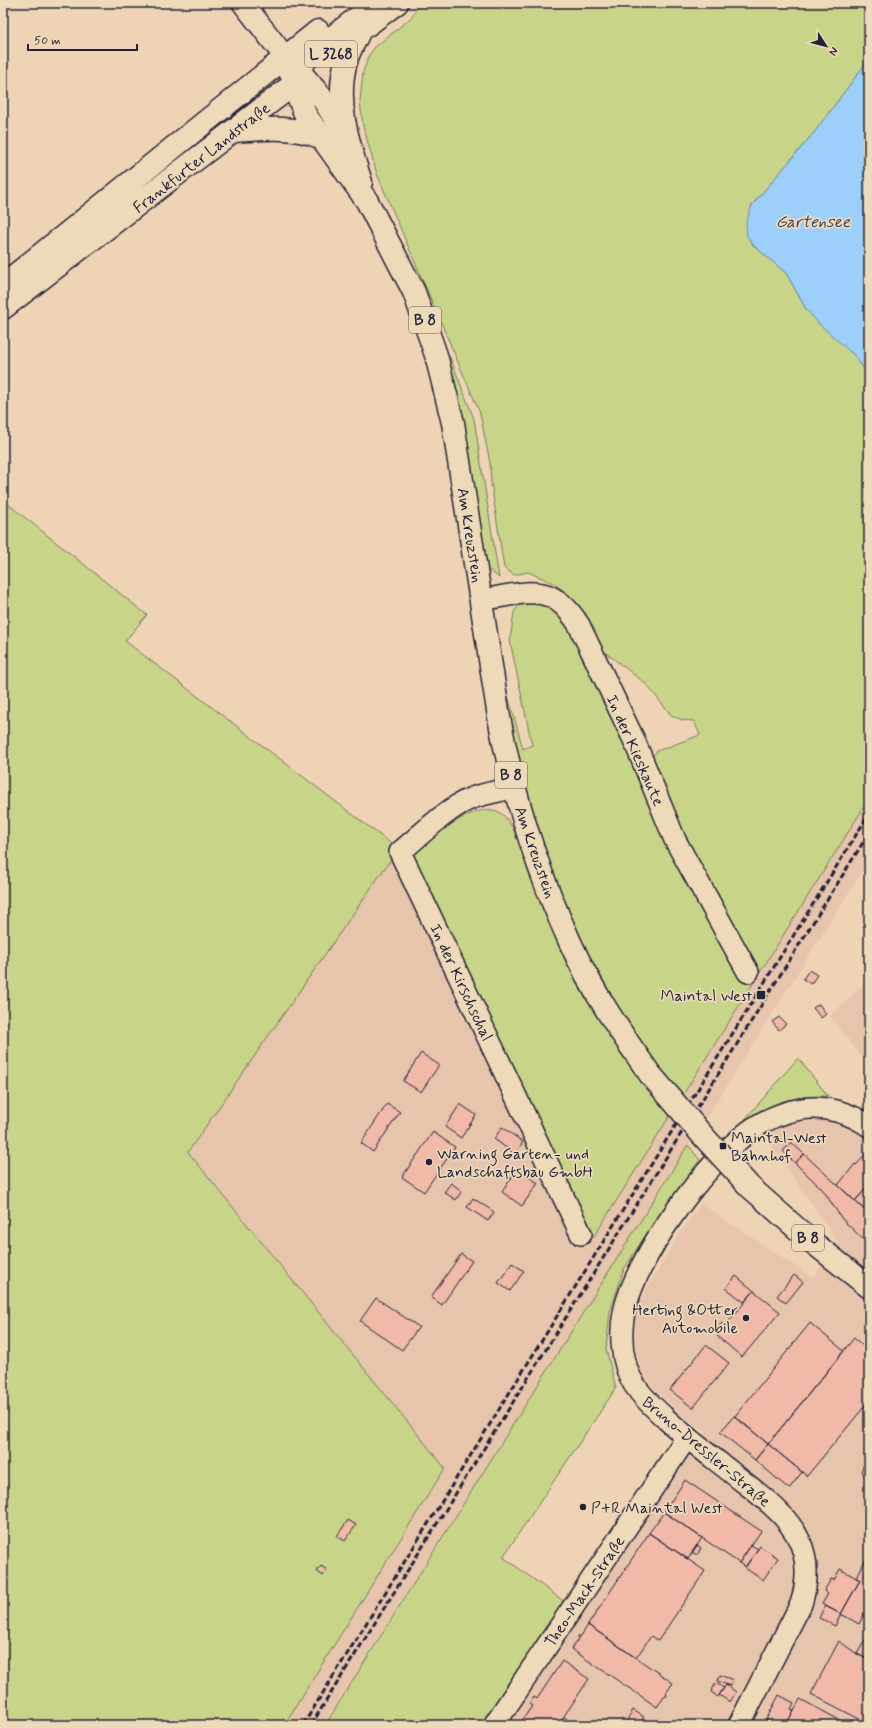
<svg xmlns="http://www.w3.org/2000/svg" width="872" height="1728" viewBox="0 0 872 1728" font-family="Mynerve,sans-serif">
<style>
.built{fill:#e7c4ac}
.green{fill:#c8d487;stroke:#757b61}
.water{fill:#9cd0fa;stroke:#6b8aae}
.building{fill:#f0b9a8;stroke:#22223b}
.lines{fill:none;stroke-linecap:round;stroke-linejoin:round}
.minor-casing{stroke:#22223b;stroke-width:24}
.major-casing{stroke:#22223b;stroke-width:25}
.minor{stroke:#eed9b8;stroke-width:21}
.major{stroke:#eed9b8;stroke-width:22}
.rail{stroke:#22223b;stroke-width:3;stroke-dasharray:6 3;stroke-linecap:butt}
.major-bridge-casing{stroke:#22223b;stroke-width:25;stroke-linecap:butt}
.major-bridge{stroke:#eed9b8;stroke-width:22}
.poi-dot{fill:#22223b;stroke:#eed9b8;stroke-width:1.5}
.labels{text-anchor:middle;stroke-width:3.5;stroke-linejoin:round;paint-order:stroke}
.shield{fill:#eed9b8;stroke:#5f5960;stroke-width:1}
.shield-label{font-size:15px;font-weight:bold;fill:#22223b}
.street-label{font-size:16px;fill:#22223b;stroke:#eed9b8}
.poi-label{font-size:16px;fill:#22223b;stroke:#eed9b8;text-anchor:start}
.water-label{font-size:17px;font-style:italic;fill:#3a4561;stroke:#eed9b8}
</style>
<rect width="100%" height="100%" fill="#efd3b5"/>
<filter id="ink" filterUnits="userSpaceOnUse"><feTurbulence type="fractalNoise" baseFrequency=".025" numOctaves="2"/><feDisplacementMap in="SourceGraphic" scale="8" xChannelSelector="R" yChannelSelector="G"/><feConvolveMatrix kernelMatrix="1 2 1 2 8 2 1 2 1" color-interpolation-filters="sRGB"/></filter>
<g filter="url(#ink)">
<path class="built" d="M869 799V860L323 1725H284L445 1468 188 1152 398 849 411 854 593 1238Z
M869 980V1066L830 1016Z
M816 1120 843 1123 863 1134 869 1130V1725H506L706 1432 689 1421 659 1394 645 1378 640 1365 634 1341 635 1318 641 1300 679 1234 701 1204 813 1278 839 1243 765 1137 777 1129 792 1124Z"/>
<path class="green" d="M419 3H869V59L813 134 752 205 753 245 786 273 806 309 855 356 869 376V799L593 1238 411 854C429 840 473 802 497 811 506 815 510 824 515 832L536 824 516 754 497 644 500 642 505 685 523 749 532 745 510 641 514 612 519 605 527 602 545 603 562 615 650 759 657 751 700 735 694 721 682 720 671 715 646 684 601 649 577 603 566 593 554 583 528 572 514 575 504 568 491 482 490 463 480 413 377 174 363 126 360 101 363 72 369 55 375 47 412 17Z
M446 353 450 357 474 419 499 578 485 567 465 425Z
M3 500 147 615 125 641 398 849 188 1152 445 1468 284 1725H3Z
M798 1058 828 1096C802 1096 788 1098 765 1110 756 1115 751 1122 741 1124Z
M688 1145 700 1160 654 1222 624 1269 610 1312 606 1349 616 1388 503 1557 566 1603 482 1725H325Z"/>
<path class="water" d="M869 59V376L855 356 819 324 806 309 786 273 753 245 747 236 746 223 752 205 813 134Z"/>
<path class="building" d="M809 970 817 975 811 984 803 979Z
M819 1004 826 1014 821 1018 813 1008Z
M779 1017 786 1024 779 1030 772 1022Z
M421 1053 439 1065 421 1092 403 1081Z
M387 1104 400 1112 373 1152 361 1143Z
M460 1104 476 1115 461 1138 445 1127Z
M502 1127 523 1142 515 1154 494 1139Z
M433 1132 455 1147 424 1192 402 1177Z
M791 1142 804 1154 795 1163 783 1151Z
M868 1152 869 1185 855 1201 838 1185 855 1164 856 1165Z
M804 1154 869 1214V1245L842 1219 823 1190 795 1163Z
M517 1169 538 1183 522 1206 502 1192Z
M451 1183 462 1191 456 1200 444 1192Z
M869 1185V1214L855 1201Z
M473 1198 494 1212 488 1221 467 1207Z
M461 1254 472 1261 442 1305 431 1297Z
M512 1263 524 1271 510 1291 498 1283Z
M794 1275 803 1282 786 1303 777 1296Z
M736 1276 754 1291 744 1302 726 1288Z
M754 1291 780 1312 742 1357 717 1336 721 1331 717 1328 722 1323 725 1326Z
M376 1298 419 1327 402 1350 360 1321Z
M810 1323 844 1351 768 1444 735 1416Z
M854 1338 869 1351V1401L807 1476 768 1444Z
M706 1345 729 1363 693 1408 670 1390Z
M734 1416 768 1444 755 1460 720 1432Z
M768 1444 802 1472 789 1489 755 1460Z
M869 1458V1481L861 1471 866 1461Z
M685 1480 761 1531 739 1563 664 1512Z
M664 1512 702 1538 688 1559 649 1533Z
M348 1520 356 1525 345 1541 337 1536Z
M649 1533 705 1571 658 1641 651 1636 636 1658 588 1625Z
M697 1545 701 1548 697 1555 692 1552Z
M751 1545 758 1549 745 1567 739 1563Z
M760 1546 778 1558 763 1580 745 1568Z
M866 1559 869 1561V1605L859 1624 841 1614 860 1580 856 1578Z
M321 1566 327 1570 323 1576 317 1571Z
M840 1569 860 1580 841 1614 822 1604 828 1594 824 1591 831 1579 834 1580Z
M825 1606 841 1614 835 1626 819 1618Z
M588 1625 673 1683 666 1693 667 1696 664 1697 657 1707 571 1649 578 1639V1636H581Z
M869 1633V1660L857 1654Z
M839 1641 857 1654 869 1660V1724L811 1694Z
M562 1661 589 1679 560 1722 558 1725H519L532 1706 529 1704 534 1697 537 1699Z
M720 1675 733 1680 730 1686 717 1681Z
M716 1683 724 1688 718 1697 711 1692Z
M726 1685 736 1692 730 1702 719 1695Z
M779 1695 794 1703 791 1709 794 1710 786 1725H776L766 1720Z
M800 1699 849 1725H786Z
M633 1710 644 1717 638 1725H634L627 1720Z
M565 1717 567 1719 566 1721 571 1725H564L560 1722Z"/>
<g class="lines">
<defs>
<path id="minor" d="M243 3 285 57 290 73
M481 600C527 593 551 580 579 625L634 740 675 840 748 972
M514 787C501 791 486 793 472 798 447 808 421 835 400 852L581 1234
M494 1725 687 1437
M739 1725 801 1604C806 1588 808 1571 804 1554 796 1518 758 1494 731 1472 708 1454 685 1437 664 1417 647 1401 630 1386 625 1362 620 1343 621 1320 627 1301 645 1246 702 1168 748 1132 763 1121 783 1112 801 1109 825 1105 850 1113 869 1126"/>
<path id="major" d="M376 3 311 54 301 65 293 85 306 116 367 201 414 292 436 355 453 423 499 717C513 795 537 870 570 942 591 989 620 1032 650 1074
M366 26 397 3
M359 32C355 41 350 49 347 58 334 99 348 143 361 182
M295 66 323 99 344 133
M233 131C264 129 291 125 320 137
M3 285 318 31
M3 308 303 77
M750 1187 811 1241 869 1287"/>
</defs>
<use href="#minor" class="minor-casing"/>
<use href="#major" class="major-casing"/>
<use href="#minor" class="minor"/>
<use href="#major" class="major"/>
<path class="rail" d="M303 1725 869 814
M311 1725 869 833"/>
<defs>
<path id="major-bridge" d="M650 1074 704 1137 750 1187"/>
</defs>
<use href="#major-bridge" class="major-bridge-casing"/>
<use href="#major-bridge" class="major-bridge"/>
</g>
</g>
<g class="poi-dot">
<rect x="756" y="990" width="10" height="10" rx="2"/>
<rect x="719" y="1142" width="8" height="8" rx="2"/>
<circle cx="429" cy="1162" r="4"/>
<circle cx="746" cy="1318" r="4"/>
<circle cx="583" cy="1507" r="4"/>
</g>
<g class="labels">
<g class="shield">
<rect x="305" y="41" width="52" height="26" rx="3"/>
<rect x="409" y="307" width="32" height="26" rx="3"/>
<rect x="495" y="762" width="32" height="26" rx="3"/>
<rect x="792" y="1225" width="32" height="26" rx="3"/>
</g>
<g class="shield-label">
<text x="331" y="59">L 3268</text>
<text x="425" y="325">B 8</text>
<text x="511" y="780">B 8</text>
<text x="808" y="1243">B 8</text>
</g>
<g class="street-label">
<text transform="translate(201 157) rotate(-38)" y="6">Frankfurter Landstraße</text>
<text transform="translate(471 535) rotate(81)" y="6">Am Kreuzstein</text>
<text transform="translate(636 750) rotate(66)" y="6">In der Kieskaute</text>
<text transform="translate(536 852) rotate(71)" y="6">Am Kreuzstein</text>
<text transform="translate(462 982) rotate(65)" y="6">In der Kirschschal</text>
<text transform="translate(707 1451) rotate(40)" y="6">Bruno-Dressler-Straße</text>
<text transform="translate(584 1591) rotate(-56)" y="6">Theo-Mack-Straße</text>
</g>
<g class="poi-label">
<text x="752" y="1001" text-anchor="end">Maintal West</text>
<text x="731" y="1143">Maintal-West<tspan x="731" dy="18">Bahnhof</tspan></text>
<text x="437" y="1159">Warning Garten- und<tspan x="437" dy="18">Landschaftsbau GmbH</tspan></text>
<text x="738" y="1315" text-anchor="end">Herting &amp;Otter<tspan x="738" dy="18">Automobile</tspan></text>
<text x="591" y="1513">P+R Maintal West</text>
</g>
<g class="water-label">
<text x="813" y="227">Gartensee</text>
</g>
</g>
<rect width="872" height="1728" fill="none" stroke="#eed9b8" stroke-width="16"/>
<rect x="8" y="8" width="856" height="1712" fill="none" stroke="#22223b" stroke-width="1.5" filter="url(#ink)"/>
<g transform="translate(826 46) rotate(126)" stroke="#eed9b8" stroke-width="3" paint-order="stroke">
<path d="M0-3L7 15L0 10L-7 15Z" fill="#22223b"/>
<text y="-6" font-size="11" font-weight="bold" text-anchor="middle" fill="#22223b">N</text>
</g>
<path d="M28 44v6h109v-6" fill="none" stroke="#22223b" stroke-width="2"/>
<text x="34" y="44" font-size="12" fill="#22223b" stroke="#eed9b8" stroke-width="3" paint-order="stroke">50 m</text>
</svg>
